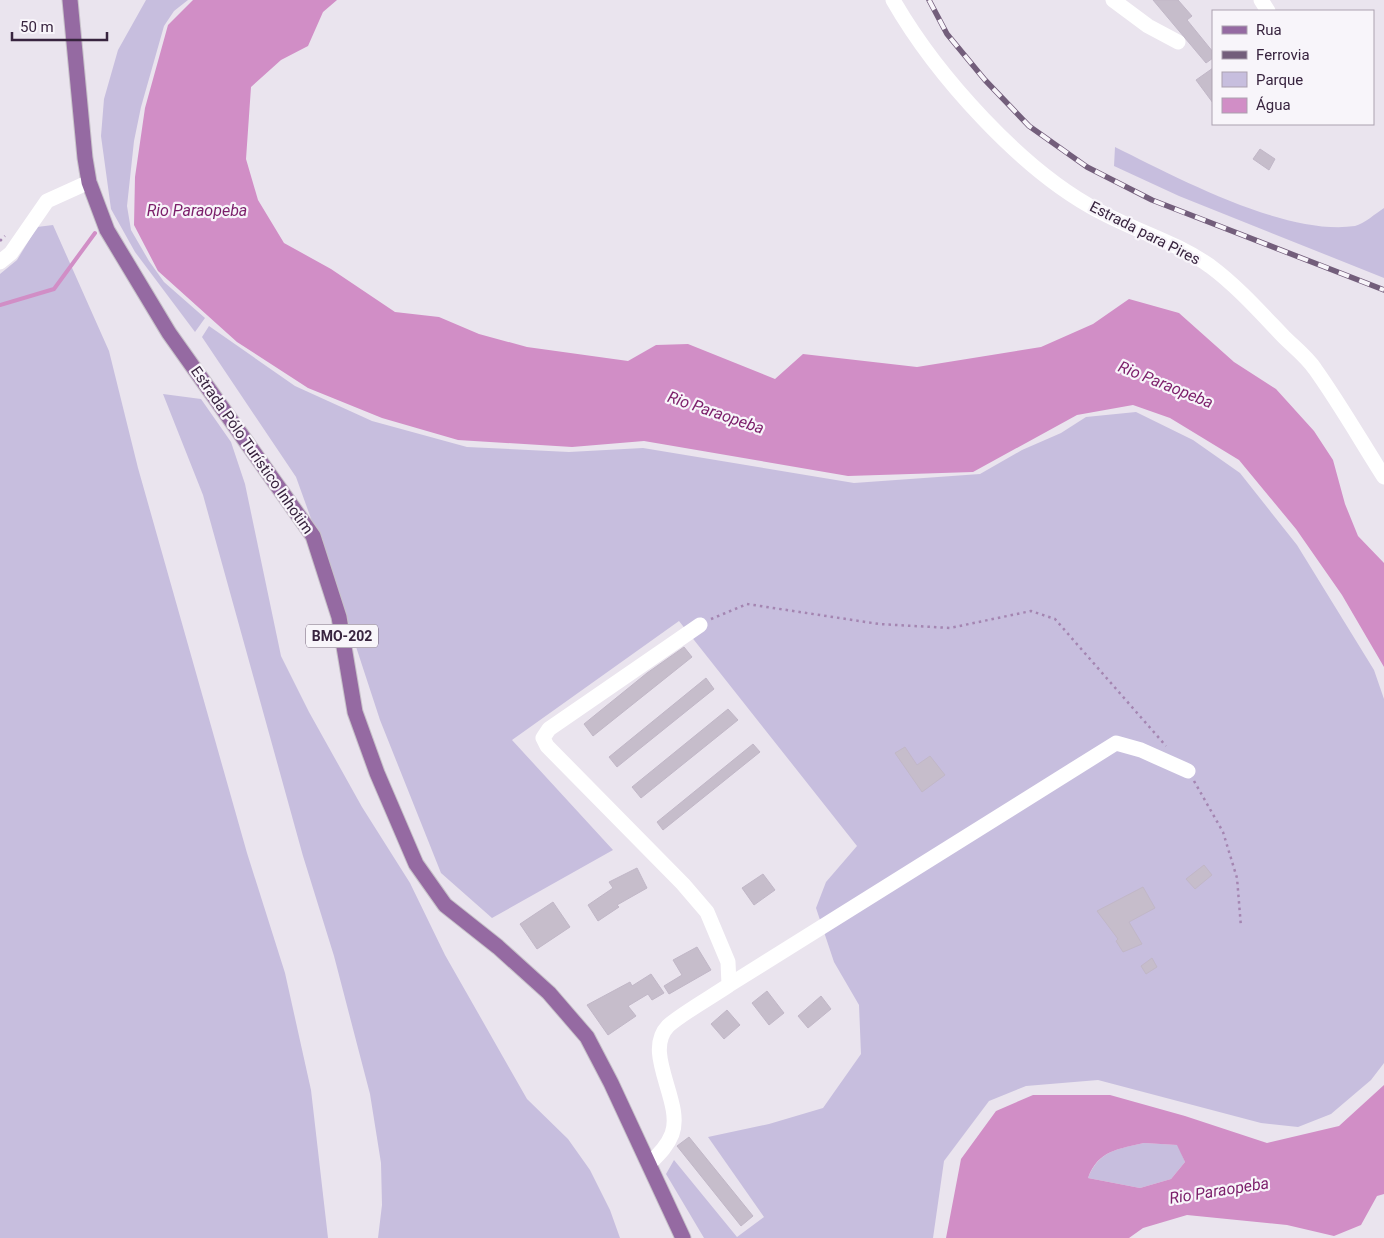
<svg xmlns="http://www.w3.org/2000/svg" width="1384" height="1238" viewBox="0 0 1384 1238" font-family="Roboto,sans-serif">
<style>
.green{fill:#c7bede}
.water{fill:#d18ec6;fill-rule:evenodd}
.lines{fill:none;stroke-linecap:round;stroke-linejoin:round}
.stream{stroke:#d18ec6;stroke-width:4}
.building{fill:#c6bdcb;stroke:#c1b7c7}
.major-casing{stroke:#c7c2c9;stroke-width:17}
.path{stroke:#a485b1;stroke-width:2.5;stroke-dasharray:2.5 4;stroke-linecap:butt}
.minor{stroke:#fff;stroke-width:15}
.major{stroke:#956aa2;stroke-width:15}
.rail-casing{stroke:#735e7b;stroke-width:5.5}
.rail{stroke:#f8f5fa;stroke-width:4;stroke-dasharray:11;stroke-linecap:butt}
.labels{text-anchor:middle;stroke-width:4.5;stroke-linejoin:round;paint-order:stroke}
.shield{fill:#f8f5fa;stroke:#726377;stroke-width:1}
.shield-label{font-size:14px;font-weight:bold;fill:#38243f}
.street-label{font-size:15px;fill:#38243f;stroke:#f8f5fa}
.water-label{font-size:16px;font-style:italic;fill:#7b1e6a;stroke:#f8f5fa}
</style>
<rect width="100%" height="100%" fill="#eae4ee"/>
<path class="green" d="M146 0H188L174 11 164 26 141 107 134 141 127 206 131 230 149 261 164 282 205 318 195 332 135 252 111 209 101 136 104 99 118 50Z
M1115 147C1178 178 1285 236 1355 226 1364 224 1376 213 1384 208V278L1179 196 1114 166Z
M53 225 109 351 138 468 247 853 285 973 311 1090 328 1238H0V274L17 260 37 227Z
M209 326 295 386 372 421 467 447 569 452 643 448 854 483 980 474 1022 450 1061 433 1086 417 1136 412 1193 440 1240 473 1297 545 1374 670 1384 699V1063L1371 1080 1331 1114 1298 1127 1261 1123 1098 1080 1026 1086 989 1101 944 1161 933 1238H704L666 1174 674 1160 737 1237 764 1217 708 1137 769 1124 823 1108 861 1054 859 1005 834 962 816 908 826 882 857 846 679 621 512 740 613 850 492 918 441 873 380 720 344 610 296 477 202 337Z
M163 394 201 399 231 442 245 484 281 656 309 712 362 807 410 883 445 955 527 1099 568 1139 590 1170 610 1210 620 1238H378L382 1205 381 1163 370 1094 334 956 303 856 203 495Z
M1144 1143 1178 1145 1185 1162 1171 1179 1140 1188 1088 1178C1099 1150 1118 1149 1144 1143Z"/>
<path class="water" d="M193 0H337L323 12 308 46 281 60 251 87 246 159 258 200 284 243 331 269 395 312 439 317 479 334 527 347 628 361 656 345 688 344 775 379 803 354 917 367 1041 347 1093 324 1129 299 1179 313 1234 362 1276 389 1314 431 1333 460 1345 504 1358 536 1384 563V667L1342 595 1296 529 1239 460 1170 418 1133 405 1077 415 973 472 848 476 644 441 572 447 458 440 382 418 308 388 237 342 158 271 134 225 135 177 145 108 168 25Z
M1384 1085V1194L1377 1196 1361 1225 1334 1236 1287 1225 1187 1215 1143 1228 1129 1238H946L961 1159 996 1111 1033 1095H1110L1185 1116 1267 1143 1339 1126ZM1144 1143 1177 1145 1185 1162 1171 1179 1140 1188 1088 1178C1098 1150 1119 1149 1144 1143Z"/>
<g class="lines">
<path class="stream" d="M0 305 54 289 95 233"/>
</g>
<path class="building" d="M1153 0H1178L1192 16 1187 20 1213 52V58L1206 63Z
M1213 68V103L1196 80Z
M1260 149 1275 159 1269 170 1253 159Z
M684 647 692 657 593 736 584 724 647 673Z
M706 678 714 689 617 767 609 757Z
M728 709 738 720 641 798 632 787Z
M753 744 760 752 663 830 657 822Z
M905 747 917 765 930 756 945 775 922 792 895 753Z
M1204 865 1212 875 1195 889 1186 879Z
M637 868 647 888 617 905 619 907 598 921 588 905 613 888 609 882Z
M763 874 775 890 754 905 742 888Z
M1143 887 1155 908 1129 922 1142 944 1123 952 1116 941 1118 939 1097 911Z
M553 902 570 927 537 949 520 924Z
M697 947 711 970 669 994 664 986 682 975 673 960Z
M1152 958 1157 967 1146 974 1141 966Z
M651 974 664 993 652 1000 648 994 628 1006 636 1016 608 1035 587 1005 630 982 632 986Z
M767 991 784 1013 769 1025 752 1003Z
M821 996 831 1009 808 1028 798 1016Z
M727 1010 740 1025 724 1039 711 1024Z
M689 1137 753 1216 741 1226 677 1146Z"/>
<g class="lines">
<defs>
<path id="major" d="M70 0 85 158 89 182 107 230 169 333 313 536 339 617 355 712 377 773 416 864 445 905 498 947 549 993 587 1037 611 1083 683 1238"/>
</defs>
<use href="#major" class="major-casing"/>
<path class="path" d="M0 241 5 236
M711 619 747 604 879 624 950 628 1031 611 1055 619 1166 746
M1194 781 1223 832 1237 878 1241 927"/>
<path class="minor" d="M893 0C936 75 1022 171 1099 211 1135 231 1176 242 1210 266 1237 286 1261 313 1284 337 1294 347 1307 357 1315 369 1340 404 1361 441 1384 477
M1113 0 1148 26 1178 42
M1261 0 1268 11
M0 262 11 253 47 201 89 182
M700 625 549 729 543 738 547 746 683 884 707 912 728 962 729 985
M649 1164C658 1155 667 1147 672 1134 684 1102 642 1053 668 1026 681 1014 713 996 729 985L1116 743 1141 750 1188 771"/>
<use href="#major" class="major"/>
<defs>
<path id="rail" d="M929 0 947 34 985 80 1029 126 1087 167 1152 200 1384 290"/>
</defs>
<use href="#rail" class="rail-casing"/>
<use href="#rail" class="rail"/>
</g>
<g class="labels">
<rect class="shield" x="306" y="624.5" width="72" height="23" rx="4"/>
<g class="shield-label">
<text x="342" y="641">BMO-202</text>
</g>
<g class="street-label">
<text transform="translate(1145 233) rotate(27)" y="5">Estrada para Pires</text>
<text transform="translate(252 450) rotate(55)" y="5">Estrada Pólo Turístico Inhotim</text>
</g>
<g class="water-label">
<text x="197" y="216">Rio Paraopeba</text>
<text transform="translate(1166 384) rotate(22)" y="6">Rio Paraopeba</text>
<text transform="translate(716 412) rotate(19)" y="6">Rio Paraopeba</text>
<text transform="translate(1219 1190) rotate(-9)" y="6">Rio Paraopeba</text>
</g>
</g>
<rect x="1212" y="10" width="162" height="115" fill="#f8f5fa" stroke="#aba1af"/>
<rect x="1222" y="26" width="25" height="8" fill="#956aa2" stroke="#aba1af"/>
<text x="1256" y="35" font-size="15" fill="#38243f">Rua</text>
<rect x="1222" y="51" width="25" height="8" fill="#735e7b" stroke="#aba1af"/>
<text x="1256" y="60" font-size="15" fill="#38243f">Ferrovia</text>
<rect x="1222" y="72" width="25" height="15" fill="#c7bede" stroke="#aba1af"/>
<text x="1256" y="85" font-size="15" fill="#38243f">Parque</text>
<rect x="1222" y="98" width="25" height="15" fill="#d18ec6" stroke="#aba1af"/>
<text x="1256" y="110" font-size="15" fill="#38243f">Água</text>
<path d="M12 32v8h95v-8" fill="none" stroke="#38243f" stroke-width="2.5"/>
<text x="20" y="32" font-size="15" fill="#38243f" stroke="#f8f5fa" stroke-width="4" paint-order="stroke">50 m</text>
</svg>
